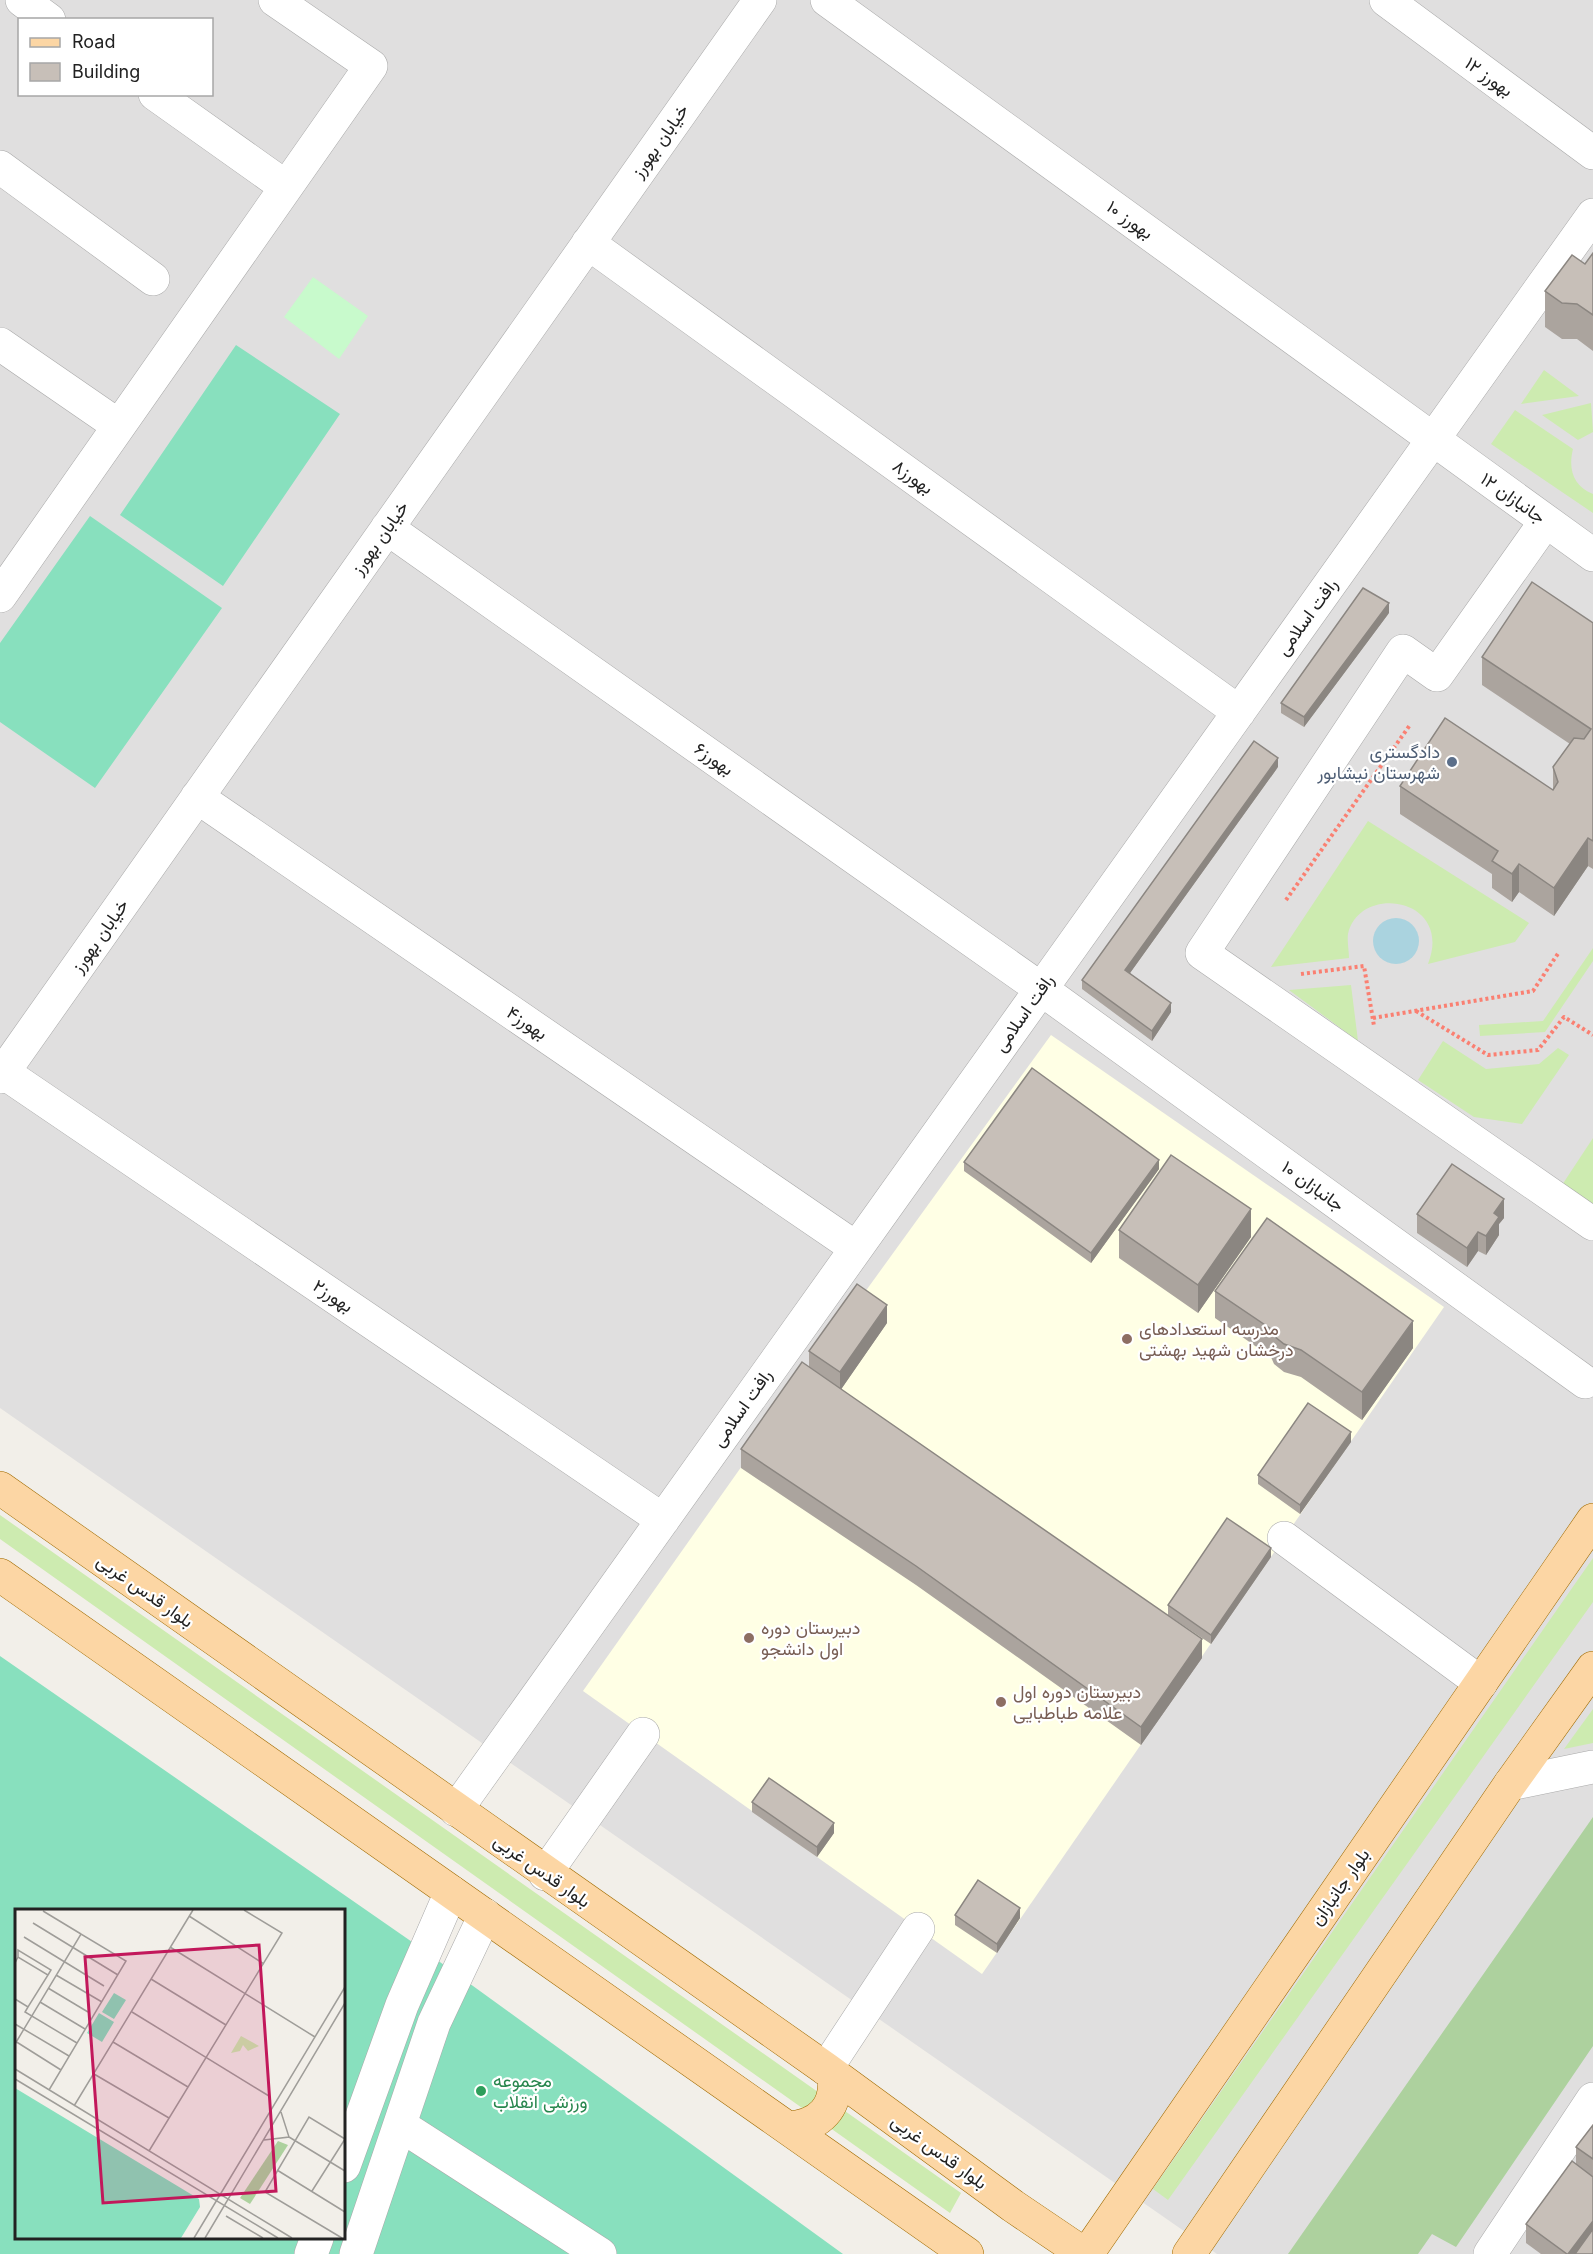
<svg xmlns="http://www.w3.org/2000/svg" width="1593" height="2254" viewBox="0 0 1593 2254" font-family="Inter,Vazirmatn,sans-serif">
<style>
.residential{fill:#e0dfdf;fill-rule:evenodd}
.education{fill:#ffffe5}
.grass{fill:#cdebb0}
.forest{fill:#add19e}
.park{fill:#c8facc}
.pitch{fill:#88e0be;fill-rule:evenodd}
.water{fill:#aad3df}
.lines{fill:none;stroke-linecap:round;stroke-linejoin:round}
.minor-casing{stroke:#a9a9a9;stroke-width:34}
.major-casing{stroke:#a06b00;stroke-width:34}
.path{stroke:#fa8072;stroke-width:4;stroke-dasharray:3 3;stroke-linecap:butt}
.minor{stroke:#fff;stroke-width:33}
.major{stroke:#fcd6a4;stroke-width:33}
.wall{fill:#aba49e}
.shaded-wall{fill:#8b8681}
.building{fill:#c7bfb8;stroke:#8b8681;stroke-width:1.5}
.service-dot{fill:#5c6f8a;stroke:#fff;stroke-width:2}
.education-dot{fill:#8d6e63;stroke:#fff;stroke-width:2}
.leisure-dot{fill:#2e9e5b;stroke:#fff;stroke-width:2}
.labels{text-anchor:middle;stroke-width:4.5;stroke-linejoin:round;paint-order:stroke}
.street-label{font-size:18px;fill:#222;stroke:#fff}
.service-label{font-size:18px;fill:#4e5e75;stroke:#fff;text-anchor:end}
.education-label{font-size:18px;fill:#785e54;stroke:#fff;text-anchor:start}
.leisure-label{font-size:18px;fill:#27864d;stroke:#fff;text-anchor:start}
.inset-road{fill:none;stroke:#9f9d99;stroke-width:1.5}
.view{fill:#c2185b;fill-opacity:0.15;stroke:#c2185b;stroke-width:3}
.inset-edge{fill:none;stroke:#222;stroke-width:3}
</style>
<rect width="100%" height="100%" fill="#f2efe9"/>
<path class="residential" d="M0 0H1593V2254H1217L0 1408ZM20 20H212V94H20Z"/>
<path class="education" d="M1051 1035 1444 1307 982 1974 583 1691 857 1303Z"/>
<path class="grass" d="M1544 370 1579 396 1521 404Z
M1591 403 1593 432 1578 440 1542 415Z
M1515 410 1573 449C1568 469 1573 486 1593 494V513L1491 444Z
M1368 821 1529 923 1515 942 1428 964C1454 897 1359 883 1348 934 1347 941 1349 951 1349 958L1271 967Z
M1593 948V961L1545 1032 1480 1036 1479 1025 1543 1021Z
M1351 985 1358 1041 1289 990Z
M1443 1041 1486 1069 1539 1064 1558 1048 1569 1055 1522 1124 1474 1117 1418 1080Z
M1593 1138V1205L1562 1185Z
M0 1515 961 2193 950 2213 0 1539Z
M1593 1558V1602L1168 2200 1153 2189Z
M1593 1709V1743L1564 1749Z"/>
<path class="forest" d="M1593 1817V2046L1456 2247 1432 2234 1418 2254H1288Z"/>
<path class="park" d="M313 277 368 316 339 359 284 317Z"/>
<path class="pitch" d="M236 345 340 414 223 586 120 515Z
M90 516 222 608 95 788 0 722V643Z
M0 1656 415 1944 843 2254H0ZM16 1910H344V2238H16Z"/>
<path class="water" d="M1373 941a23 23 0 1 1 46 0a23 23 0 1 1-46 0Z"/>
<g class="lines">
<defs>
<path id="minor" d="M22 0 49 20
M827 0 1593 555
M1386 0 1593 153
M155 94 286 187
M0 167 153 279
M588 243 1239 712
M0 344 119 426
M1546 521 1437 675 1403 651 1202 953 1593 1224
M387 528 1041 989 1585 1382
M0 596 371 66 275 0
M197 797 856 1248
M3 1072 663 1520
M0 1077 760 0
M1284 1538 1481 1683
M1510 1784 1593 1767
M456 1810 1593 215
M545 1874 643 1734
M826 2069 918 1929
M400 2125 600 2254
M344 2166 402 2005 451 1892
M311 2254 317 2238
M356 2254 434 2023 485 1915
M1490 2254 1593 2099"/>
<path id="major" d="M0 1488 826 2069 1013 2206 1084 2254
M0 1575 967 2254
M788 2128C820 2126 838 2107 834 2075
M1087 2254 1593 1520
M1189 2254 1510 1784 1593 1668"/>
</defs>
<use href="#minor" class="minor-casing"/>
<use href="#major" class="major-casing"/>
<path class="path" d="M1286 900 1410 725
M1301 974 1364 966 1374 1026
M1416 1011 1488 1055 1538 1050 1564 1017 1593 1035
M1373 1018 1533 991 1559 952"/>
<use href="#minor" class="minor"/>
<use href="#major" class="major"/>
</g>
<path class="wall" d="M1593 253V351L1577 339H1562L1545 327V291L1585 264Z
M1389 613 1304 727 1281 713V703Z
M1593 623V869L1588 866 1554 916 1519 892 1512 902 1492 888V874L1400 814V786L1553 790V767L1570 744 1482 685V657Z
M1278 767 1130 973 1171 1012 1152 1041 1082 989V980Z
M964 1162 1159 1169 1091 1263 964 1171Z
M1417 1214 1504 1218 1499 1224V1235L1486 1255 1478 1251 1467 1267 1417 1233Z
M1119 1230 1251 1237 1198 1313 1119 1258Z
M1215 1291 1413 1348 1362 1420 1301 1377 1284 1372 1274 1364 1271 1357 1215 1318Z
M887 1323 841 1389 1202 1658 1141 1745 916 1585 741 1468V1449L809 1366V1351Z
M1351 1442 1300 1514 1258 1484V1475Z
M1271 1557 1211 1644 1168 1615V1605Z
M752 1802 834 1833 817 1857 752 1812Z
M955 1915 1020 1918 997 1953 955 1925Z
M1593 2125V2254H1541L1526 2243V2224L1576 2165V2147Z"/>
<path class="shaded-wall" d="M1389 603V613L1304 727V717Z
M1278 758V767L1125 980V970Z
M1588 838V866L1554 916V888Z
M1519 864V892L1512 902V874Z
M1171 1003V1012L1152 1041V1031Z
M1159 1160V1169L1091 1263V1253Z
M1504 1199V1218L1499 1224V1235L1486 1255V1236L1494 1213Z
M1251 1209V1237L1198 1313V1285Z
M1478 1232V1251L1467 1267V1248Z
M887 1305V1323L840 1391V1372Z
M1413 1321V1348L1362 1420V1392Z
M1351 1432V1442L1300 1514V1505Z
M1271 1548V1557L1211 1644V1635Z
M1202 1639V1658L1141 1745V1727Z
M834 1823V1833L817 1857V1847Z
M1020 1908V1918L997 1953V1944Z
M1593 2221V2239L1582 2254H1568Z"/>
<path class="building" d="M1593 253V315L1577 304 1562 303 1545 291 1572 255 1585 264Z
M1532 582 1593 623V841L1588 838 1554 888 1519 864 1512 874 1492 861 1498 851 1400 786 1445 718 1553 790 1558 782 1553 767 1574 738 1584 739 1591 729 1482 657Z
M1363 588 1389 603 1304 717 1281 703Z
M1254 741 1278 758 1125 970 1171 1003 1152 1031 1082 980Z
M1032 1068 1159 1160 1091 1253 964 1162Z
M1171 1155 1251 1209 1198 1285 1119 1230Z
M1452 1164 1504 1199 1494 1213 1499 1217 1486 1236 1478 1232 1467 1248 1417 1214Z
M1267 1218 1413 1321 1362 1392 1301 1350 1284 1344 1274 1336 1271 1329 1215 1291Z
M857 1284 887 1305 840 1372 809 1351Z
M802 1362 1202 1639 1141 1727 916 1566 741 1449Z
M1308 1403 1351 1432 1300 1505 1258 1475Z
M1227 1518 1271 1548 1211 1635 1168 1605Z
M769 1778 834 1823 817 1847 752 1802Z
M978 1880 1020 1908 997 1944 955 1915Z
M1593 2125V2159L1576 2147Z
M1572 2161 1593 2177V2221L1568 2254H1567L1526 2224Z
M1593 2229V2254H1575Z"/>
<circle class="service-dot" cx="1452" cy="762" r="6"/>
<g class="education-dot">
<circle cx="1127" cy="1339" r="6"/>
<circle cx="749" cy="1638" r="6"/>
<circle cx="1001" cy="1702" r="6"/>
</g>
<circle class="leisure-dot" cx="481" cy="2091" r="6"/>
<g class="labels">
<g class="street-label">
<text transform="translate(1489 77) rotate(36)" y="6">بهورز ۱۲</text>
<text transform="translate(660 141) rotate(-55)" y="6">خیابان بهورز</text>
<text transform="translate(1130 220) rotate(36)" y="6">بهورز ۱۰</text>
<text transform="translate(913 477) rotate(36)" y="6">بهورز۸</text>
<text transform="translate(1513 498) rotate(35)" y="6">جانبازان ۱۲</text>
<text transform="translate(380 538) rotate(-55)" y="6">خیابان بهورز</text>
<text transform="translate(1307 617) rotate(-54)" y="6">رافت اسلامی</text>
<text transform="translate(714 759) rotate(35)" y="6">بهورز۶</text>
<text transform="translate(100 936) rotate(-55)" y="6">خیابان بهورز</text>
<text transform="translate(1024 1013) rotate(-55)" y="6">رافت اسلامی</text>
<text transform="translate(527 1023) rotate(34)" y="6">بهورز۴</text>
<text transform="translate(1313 1186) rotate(36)" y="6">جانبازان ۱۰</text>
<text transform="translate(333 1296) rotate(34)" y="6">بهورز۲</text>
<text transform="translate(742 1408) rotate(-55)" y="6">رافت اسلامی</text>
<text transform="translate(145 1591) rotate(35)" y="6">بلوار قدس غربی</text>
<text transform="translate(542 1871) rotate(35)" y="6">بلوار قدس غربی</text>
<text transform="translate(1340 1887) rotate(-55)" y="6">بلوار جانبازان</text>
<text transform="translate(939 2152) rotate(36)" y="6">بلوار قدس غربی</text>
</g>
<g class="service-label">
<text x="1440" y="758">دادگستری<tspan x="1440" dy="21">شهرستان نیشابور</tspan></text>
</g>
<g class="education-label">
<text x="1139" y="1335">مدرسه استعدادهای<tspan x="1139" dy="21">درخشان شهید بهشتی</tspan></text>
<text x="761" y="1634">دبیرستان دوره<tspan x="761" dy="21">اول دانشجو</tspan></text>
<text x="1013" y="1698">دبیرستان دوره اول<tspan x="1013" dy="21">علامه طباطبایی</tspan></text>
</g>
<g class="leisure-label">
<text x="493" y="2087">مجموعه<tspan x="493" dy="21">ورزشی انقلاب</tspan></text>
</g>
</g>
<g transform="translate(15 1909)">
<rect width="330" height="330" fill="#f2efe9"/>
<path d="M226 127 244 137 233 142 228 136 225 142 216 144Z" fill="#cdebb0"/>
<path d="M263 232 273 236 235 295 225 289Z" fill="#add19e"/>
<path d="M99 84 111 91 99 110 87 103ZM84 104 99 113 87 133 72 124ZM0 179 184 290 185 298 166 329H0Z" fill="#88e0be"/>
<path class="inset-road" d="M28 2 66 25M174 7 249 55M18 14 103 66M9 28 89 77M155 38 300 128M3 48V41L36 61 33 66M0 54 3 48 33 66 13 98 0 90M41 66 87 93M136 70 211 116M33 79 73 103M25 93 70 120M13 98 10 103 62 134M117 103 254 187M0 115 54 147M0 132 46 161M98 133 173 178M0 135 66 25 111 52 34 181M0 160 277 329M79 165 154 209M0 170 263 329M59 197 178 1M274 228 330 262M249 231 274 228 266 203M134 242 267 24 229 1M262 261 330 303M297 282 330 230M211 307 248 329M179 329 330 78M190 329 330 94M327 329 250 283 294 208 330 230"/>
<path class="view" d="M244 36 261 282 88 294 70 48Z"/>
<rect width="330" height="330" class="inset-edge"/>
</g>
<rect x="18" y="18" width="195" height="78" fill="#ffffff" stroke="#a7a7a7" stroke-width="1.5"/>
<rect x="30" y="38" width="30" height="9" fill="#fcd6a4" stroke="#a7a7a7" stroke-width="1.5"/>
<text x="72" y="48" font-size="18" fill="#222222">Road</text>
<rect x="30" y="63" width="30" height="18" fill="#c7bfb8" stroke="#a7a7a7" stroke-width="1.5"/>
<text x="72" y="78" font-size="18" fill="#222222">Building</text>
</svg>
